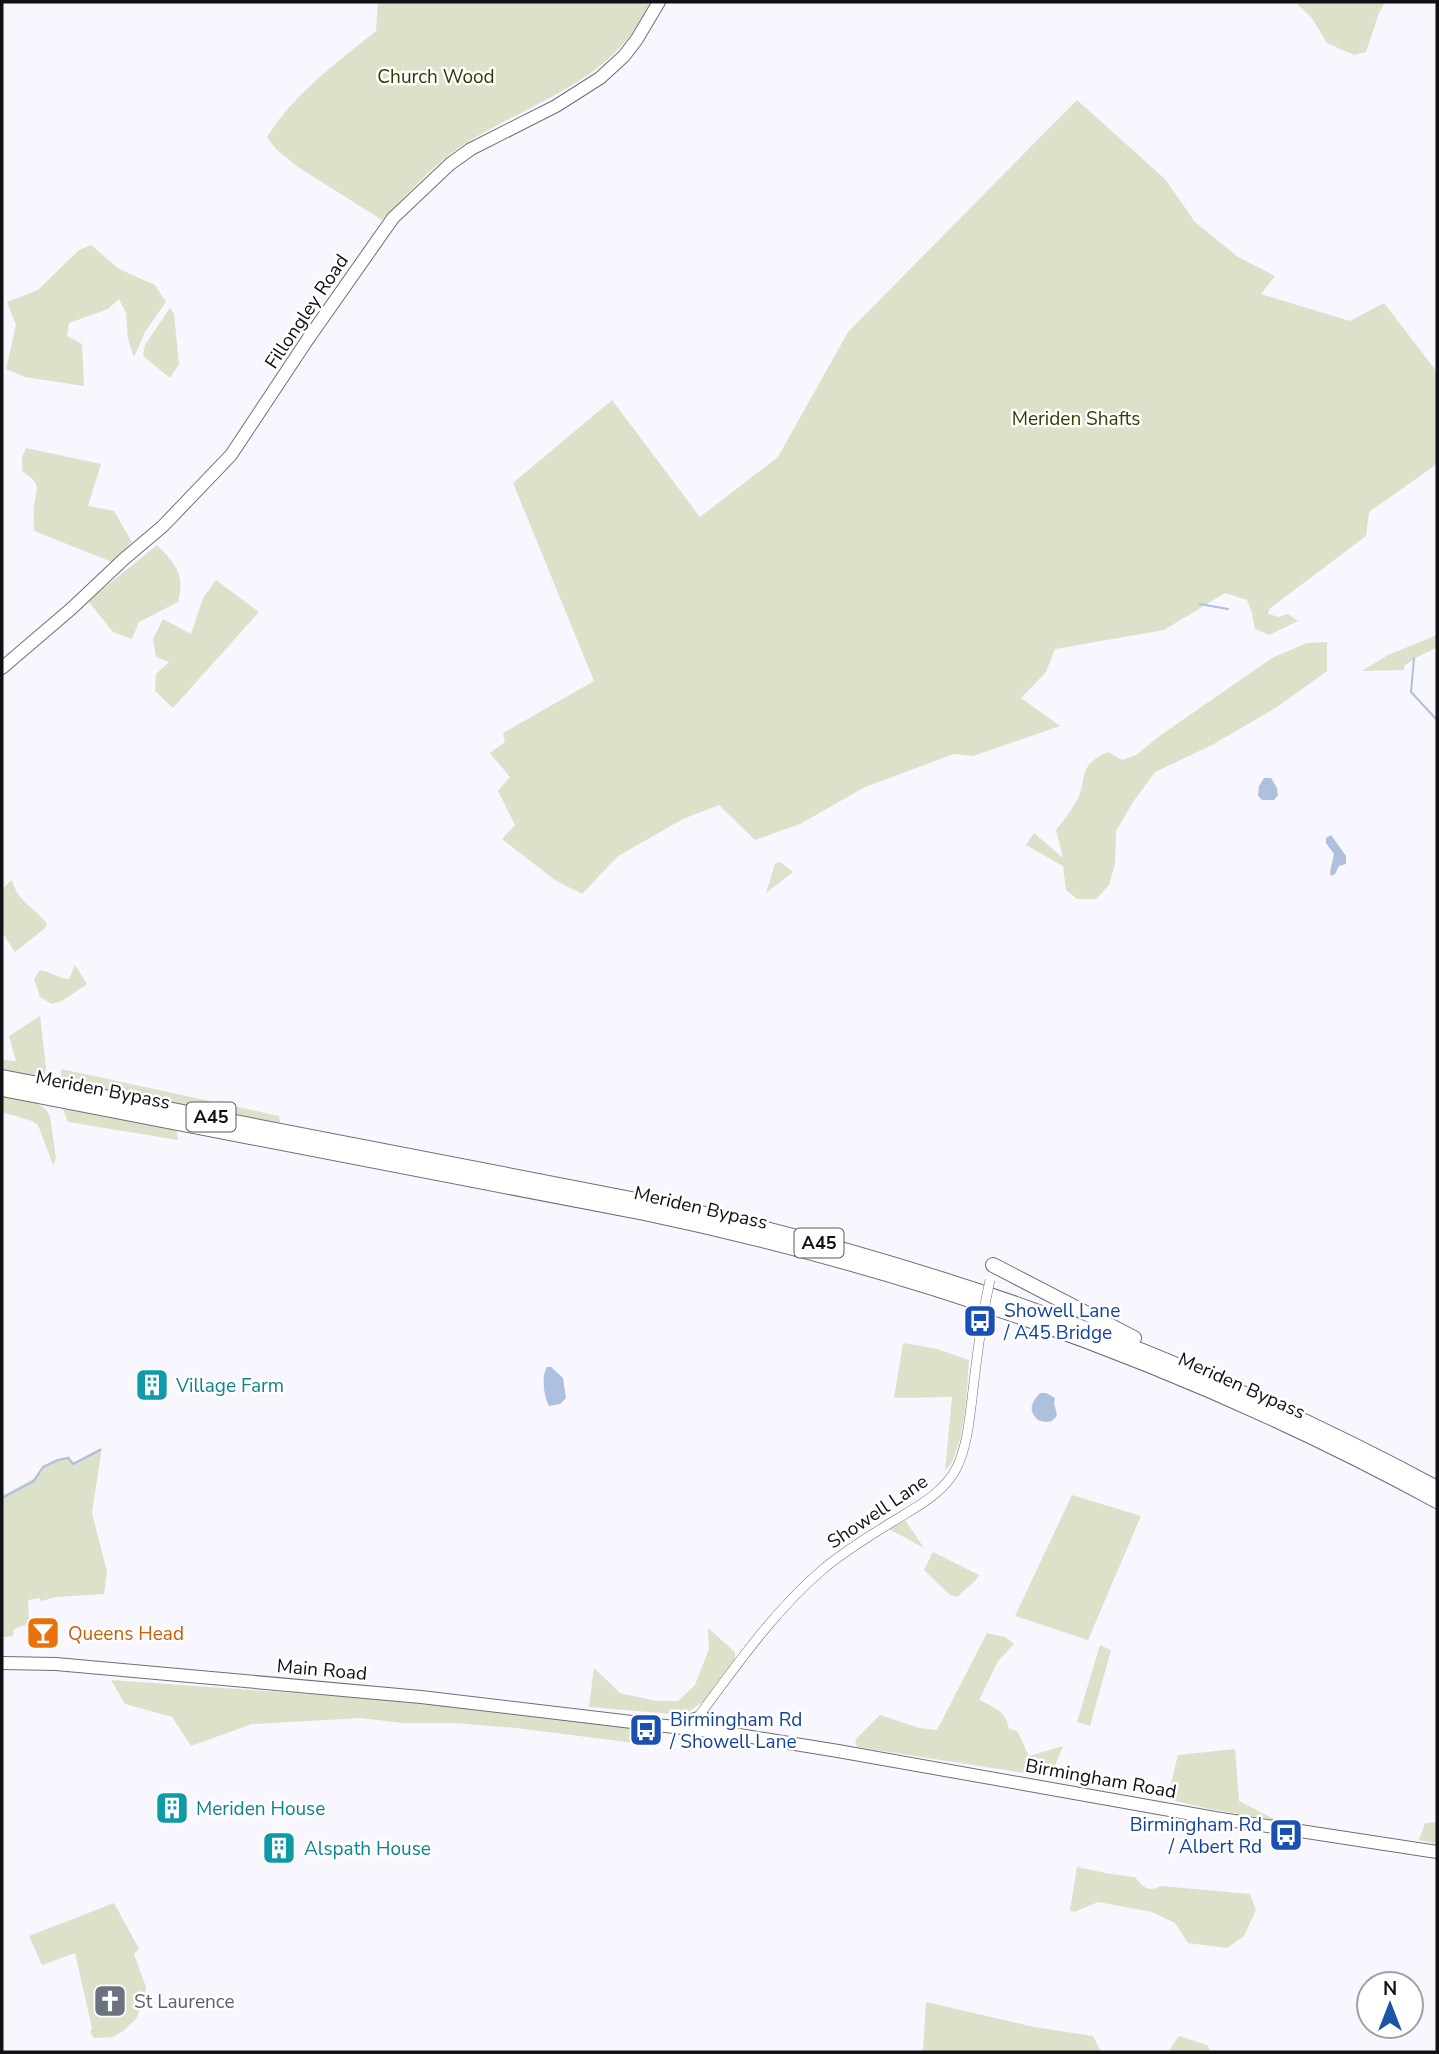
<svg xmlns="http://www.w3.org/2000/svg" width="1439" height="2054" viewBox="0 0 1439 2054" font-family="'Nunito Sans',sans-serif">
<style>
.green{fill:#dce1c9}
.water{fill:#adc0de}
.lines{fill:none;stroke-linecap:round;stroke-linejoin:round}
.stream{stroke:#adc0de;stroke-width:2}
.minor-casing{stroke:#706d76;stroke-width:10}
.major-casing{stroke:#706d76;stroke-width:14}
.highway-casing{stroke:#706d76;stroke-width:16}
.minor{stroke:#fff;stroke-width:9}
.major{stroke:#fff;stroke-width:12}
.highway{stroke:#fff;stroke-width:14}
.minor-bridge-casing{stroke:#706d76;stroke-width:10;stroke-linecap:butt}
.minor-bridge{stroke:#fff;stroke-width:9}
.labels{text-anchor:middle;stroke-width:5;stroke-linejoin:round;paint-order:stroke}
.shield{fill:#fff;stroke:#59585a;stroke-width:2}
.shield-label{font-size:18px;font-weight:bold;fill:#121014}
.park-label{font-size:19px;fill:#363b00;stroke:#fff}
.street-label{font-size:19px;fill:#121014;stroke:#fff}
.transit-label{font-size:19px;fill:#164399;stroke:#fff;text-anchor:start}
.culture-label{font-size:19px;fill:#0d838f;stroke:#fff;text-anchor:start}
.food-label{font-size:19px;fill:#c56008;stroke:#fff;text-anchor:start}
.worship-label{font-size:19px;fill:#5b616d;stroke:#fff;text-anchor:start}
</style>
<rect width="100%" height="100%" fill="#f8f6fe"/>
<path class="green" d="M378 2H650C612 90 512 105 444 159 422 177 402 200 382 220L298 167 276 149 267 137C295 93 336 63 376 31Z
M1295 2H1385L1379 13 1366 52 1354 55 1327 43 1312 18Z
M1077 100 1165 179 1195 222 1238 257 1275 276 1261 294 1350 321 1384 303 1437 372V464L1369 512 1366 536 1269 609 1268 614 1279 617 1288 614 1298 621 1269 635 1255 629 1252 613 1247 600 1225 593 1164 630 1055 649 1046 672 1021 698 1060 726 973 756 954 754 865 787 800 824 755 840 719 805 683 819 618 856 582 894 555 880 502 839 515 825 498 791 510 777 490 753 505 742 503 733 594 681 513 483 612 400 700 517 778 457 848 332Z
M91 245 119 269 155 285 166 302 145 332 134 357 128 339 126 313 119 299 108 309 69 323 67 336 82 344 84 386 25 377 6 369 16 325 7 302 38 290 79 250Z
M170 308 174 314 179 364 170 378 143 356 145 345Z
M26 448 101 464 88 506 114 511 132 542 112 562 34 531C34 523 33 514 34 507 37 485 42 485 22 471V457Z
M157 545C176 565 185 573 178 602L139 622 132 639 113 632 88 601Z
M216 580 259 612 173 708 155 691 156 674 169 662 156 657 153 639 163 619 191 634 203 598Z
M1437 635V647C1426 653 1414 658 1404 666V670L1362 671 1388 655Z
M1327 642V671L1277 707 1212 745 1155 772 1133 802 1116 831 1115 864 1109 885 1096 899H1077L1066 890 1063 866 1026 845 1034 833 1063 858 1056 830C1063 821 1070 812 1076 802 1089 780 1075 766 1108 752L1122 760 1136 755 1161 735 1272 658 1307 643Z
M780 862 793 872 766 893 775 864Z
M12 880C17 902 36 908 47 924L45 928 15 952 2 932V889Z
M75 965 87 984 62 1001 52 1004 40 997 34 979 40 970C51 972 58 978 69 979Z
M40 1016 46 1067 44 1081 2 1072V1060L16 1061 9 1036Z
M61 1069 279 1116 280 1122 273 1124 62 1083Z
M2 1096C17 1099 43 1099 50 1116L56 1158 53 1165 38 1125 32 1121 2 1112Z
M63 1109 172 1129 177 1132 178 1140 68 1122Z
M903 1343 937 1349 969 1360C967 1387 965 1452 945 1471L952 1397 894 1398Z
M102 1447 92 1513 107 1572 104 1594 56 1597 41 1601 39 1598 28 1600 29 1622 25 1625 14 1629 13 1636 4 1637 2 1634V1496L33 1479 43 1466 57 1459 69 1456 74 1463Z
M1072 1495 1141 1516 1088 1640 1015 1616Z
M905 1520 924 1548 889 1529Z
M933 1552 979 1575C974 1585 964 1588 958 1597L950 1595 924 1570Z
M708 1628 735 1652V1659L704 1701 684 1715 589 1707 594 1668 620 1693 656 1701H678L695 1685 709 1649Z
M987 1633 1005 1637 1014 1644 998 1661 979 1700C994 1707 1006 1711 1009 1729L1017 1731 1029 1756 1063 1746 1050 1777 857 1747 855 1741 857 1738 880 1715 919 1728 937 1730Z
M1100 1645 1111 1650 1090 1726 1077 1722Z
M111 1680 393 1700 620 1725 641 1731 652 1738 650 1742 642 1744 516 1728 455 1723H402L361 1718 252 1724 191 1746 172 1717 125 1704Z
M1235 1749 1239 1801 1276 1820 1210 1809 1167 1799 1178 1755Z
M1437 1822V1844L1419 1840 1425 1823Z
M1077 1867 1110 1874 1135 1877C1143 1887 1148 1893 1161 1886L1250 1894 1256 1910 1244 1936 1227 1948 1188 1943 1175 1923 1152 1912 1098 1902 1074 1912 1070 1910Z
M114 1903 139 1949 134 1954 146 1987 144 2000 136 2019 122 2032 113 2037 94 2038 90 2032 92 2028 75 1953 42 1965 29 1936Z
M926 2002 1034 2027 1093 2036 1101 2052H923Z
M1179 2036 1207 2045 1211 2052H1168Z"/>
<path class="water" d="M1264 778H1271L1277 788 1278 795 1274 800H1262L1258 796 1259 786Z
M1331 835 1346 856V864L1339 866 1335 874 1331 876 1330 872 1334 854 1326 843V838Z
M547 1367H551L563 1378 566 1398 560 1404 549 1406C544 1397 541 1376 547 1367Z
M1040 1393H1046L1055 1398 1054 1403 1057 1415C1053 1423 1046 1423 1038 1420 1027 1410 1032 1402 1040 1393Z"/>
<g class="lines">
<path class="stream" d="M1200 604 1228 609
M1414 658 1411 692 1437 720
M2 1498 34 1481 43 1467 58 1460 68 1458 73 1464 100 1450"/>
<defs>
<path id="minor" d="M698 1717C736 1666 774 1611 822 1570 841 1554 863 1540 884 1527 910 1510 943 1496 957 1467 967 1446 969 1422 972 1399 975 1371 979 1342 983 1314"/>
<path id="major" d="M2 668 71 609 124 559 163 526 231 455 308 339 393 218 450 164 471 149 556 106 600 78 624 56 637 39 659 2
M2 1663 56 1664 421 1697 733 1734 838 1751 1215 1818 1437 1852
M678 1724 702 1717 724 1729"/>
<path id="highway" d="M2 1077 688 1210C949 1270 1201 1361 1437 1488
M2 1089 644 1213C921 1271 1189 1366 1437 1501
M993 1265 1134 1338"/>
</defs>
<use href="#minor" class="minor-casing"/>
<use href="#major" class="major-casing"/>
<use href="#highway" class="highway-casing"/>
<use href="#minor" class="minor"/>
<use href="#major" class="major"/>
<use href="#highway" class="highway"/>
<defs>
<path id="minor-bridge" d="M983 1314 990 1280"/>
</defs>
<use href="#minor-bridge" class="minor-bridge-casing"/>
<use href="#minor-bridge" class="minor-bridge"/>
</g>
<defs>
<symbol id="bus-square" viewBox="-11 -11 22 22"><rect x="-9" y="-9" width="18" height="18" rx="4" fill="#1a4fb4" stroke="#fff"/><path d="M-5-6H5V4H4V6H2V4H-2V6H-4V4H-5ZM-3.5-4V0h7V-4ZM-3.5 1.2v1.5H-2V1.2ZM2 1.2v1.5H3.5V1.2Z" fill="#fff"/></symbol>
<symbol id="building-square" viewBox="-11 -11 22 22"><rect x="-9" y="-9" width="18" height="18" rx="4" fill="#0f9aa8" stroke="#fff"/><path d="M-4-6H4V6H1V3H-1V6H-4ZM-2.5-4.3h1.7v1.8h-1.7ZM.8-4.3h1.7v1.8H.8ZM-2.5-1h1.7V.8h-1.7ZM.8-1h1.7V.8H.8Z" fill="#fff"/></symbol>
<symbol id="bar-square" viewBox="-11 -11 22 22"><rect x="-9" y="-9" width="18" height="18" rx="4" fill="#e8710a" stroke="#fff"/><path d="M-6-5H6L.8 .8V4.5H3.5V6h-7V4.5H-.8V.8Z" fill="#fff"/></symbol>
<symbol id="church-square" viewBox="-11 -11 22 22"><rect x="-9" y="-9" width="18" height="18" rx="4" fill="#6b7280" stroke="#fff"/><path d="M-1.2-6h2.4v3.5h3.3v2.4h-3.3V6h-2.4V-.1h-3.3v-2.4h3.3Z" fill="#fff"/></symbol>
</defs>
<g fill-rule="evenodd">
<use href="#bus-square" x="961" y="1302" width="38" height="38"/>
<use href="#building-square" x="133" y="1366" width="38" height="38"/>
<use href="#bar-square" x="24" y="1614" width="38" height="38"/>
<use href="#bus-square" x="627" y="1711" width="38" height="38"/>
<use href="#building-square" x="153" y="1789" width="38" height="38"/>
<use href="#bus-square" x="1267" y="1816" width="38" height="38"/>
<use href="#building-square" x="260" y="1829" width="38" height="38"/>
<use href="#church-square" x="91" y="1982" width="38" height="38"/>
</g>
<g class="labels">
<g class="shield">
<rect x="186.5" y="1102.5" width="49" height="29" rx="5"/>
<rect x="794.5" y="1228.5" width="49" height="29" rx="5"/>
</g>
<g class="shield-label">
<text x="211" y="1123">A45</text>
<text x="819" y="1249">A45</text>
</g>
<g class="park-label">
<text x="436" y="83">Church Wood</text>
<text x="1076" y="425">Meriden Shafts</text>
</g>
<g class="street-label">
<text transform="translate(306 311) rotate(-56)" y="7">Fillongley Road</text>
<text transform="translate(103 1089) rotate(11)" y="7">Meriden Bypass</text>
<text transform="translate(701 1207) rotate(13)" y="7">Meriden Bypass</text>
<text transform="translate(1242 1385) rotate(24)" y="7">Meriden Bypass</text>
<text transform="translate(877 1511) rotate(-34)" y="7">Showell Lane</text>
<text transform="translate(322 1669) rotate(5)" y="7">Main Road</text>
<text transform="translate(1101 1778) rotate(10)" y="7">Birmingham Road</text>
</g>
<g class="transit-label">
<text x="1004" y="1317">Showell Lane<tspan x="1004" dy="22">/ A45 Bridge</tspan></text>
<text x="670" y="1726">Birmingham Rd<tspan x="670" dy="22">/ Showell Lane</tspan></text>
<text x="1262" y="1831" text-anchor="end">Birmingham Rd<tspan x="1262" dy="22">/ Albert Rd</tspan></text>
</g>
<g class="culture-label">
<text x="176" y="1392">Village Farm</text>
<text x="196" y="1815">Meriden House</text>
<text x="304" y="1855">Alspath House</text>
</g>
<g class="food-label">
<text x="68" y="1640">Queens Head</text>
</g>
<g class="worship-label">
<text x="134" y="2008">St Laurence</text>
</g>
</g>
<rect width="1439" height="2054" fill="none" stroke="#121014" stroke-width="7"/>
<g transform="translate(1390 2005)"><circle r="33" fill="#ffffff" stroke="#a09fa1" stroke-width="2"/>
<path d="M0-5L12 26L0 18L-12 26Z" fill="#1c55a6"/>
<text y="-10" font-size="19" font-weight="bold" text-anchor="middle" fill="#121014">N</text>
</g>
</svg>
